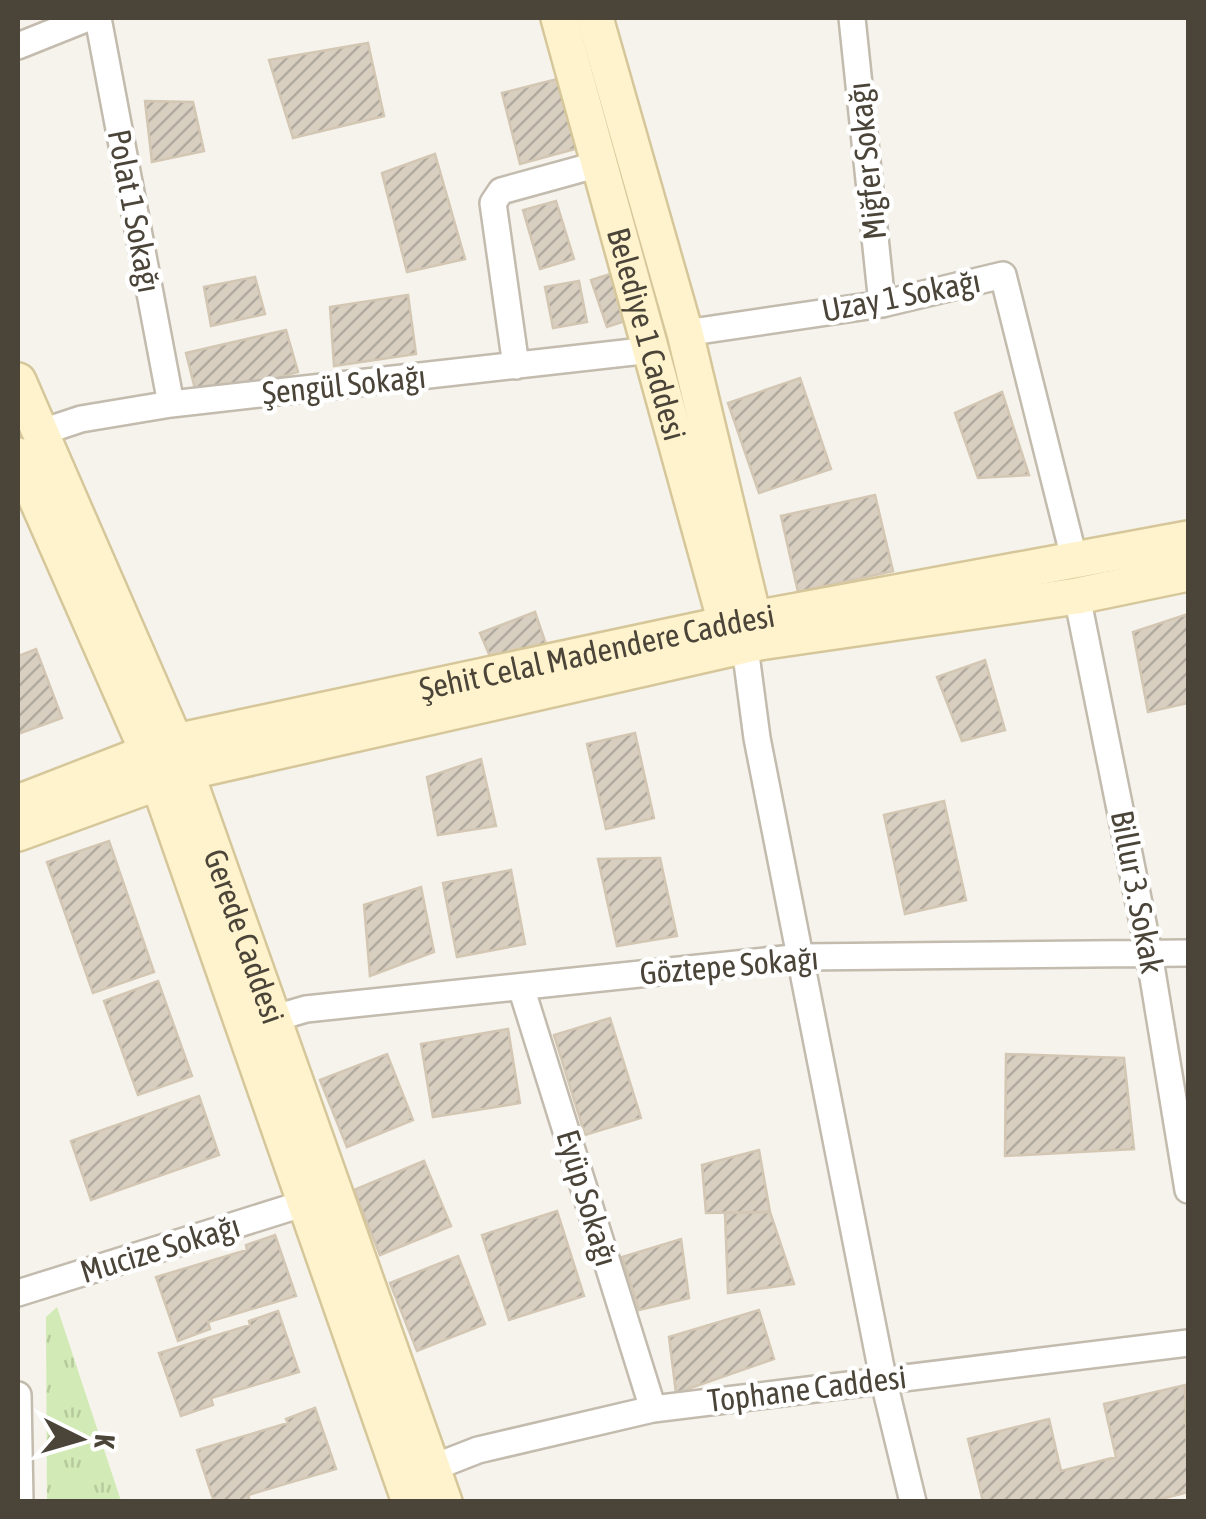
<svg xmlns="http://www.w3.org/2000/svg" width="1206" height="1519" viewBox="0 0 1206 1519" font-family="'Asap Condensed',sans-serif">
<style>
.park{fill:url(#park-tufts)}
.building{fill:url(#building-hatch);stroke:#d3c7b4;stroke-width:2.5}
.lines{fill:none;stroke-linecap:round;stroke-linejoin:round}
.street-casing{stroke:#c2bbae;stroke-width:30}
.secondary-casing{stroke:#d6c79b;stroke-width:40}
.street{stroke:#fff;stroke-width:25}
.secondary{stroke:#fff3cd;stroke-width:35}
.labels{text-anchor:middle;stroke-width:9;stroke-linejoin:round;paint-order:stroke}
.street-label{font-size:32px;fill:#4b4439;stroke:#fff}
</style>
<defs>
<pattern id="park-tufts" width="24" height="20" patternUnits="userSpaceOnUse" patternTransform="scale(2.5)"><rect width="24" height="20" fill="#d2eab5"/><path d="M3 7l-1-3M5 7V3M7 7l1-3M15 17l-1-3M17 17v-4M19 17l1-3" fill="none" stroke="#b6ca9c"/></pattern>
<pattern id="building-hatch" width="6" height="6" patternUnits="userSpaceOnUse" patternTransform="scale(2.5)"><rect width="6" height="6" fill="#d8cfc1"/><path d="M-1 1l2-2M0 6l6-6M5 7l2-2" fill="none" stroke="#b1aa9e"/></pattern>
</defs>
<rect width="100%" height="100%" fill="#f6f3ec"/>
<path class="park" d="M57 1307 121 1501H47L46 1317Z"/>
<path class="building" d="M368 43 384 116 293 138 269 60Z
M565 77 582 147 520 164 502 93Z
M145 101 193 102 204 151 152 162Z
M435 154 465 259 407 272 382 173Z
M556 201 574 259 540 269 523 210Z
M623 270 638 317 607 327 591 280Z
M255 277 265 314 211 326 204 287Z
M579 281 587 322 553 328 545 287Z
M408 295 416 354 334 366 330 307Z
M286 330 298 372 198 401 186 353Z
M800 378 831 469 759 493 728 403Z
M1002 392 1029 475 978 478 955 413Z
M875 495 893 571 798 592 781 516Z
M535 612 547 647 492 661 480 633Z
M1188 614V703L1148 712 1133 632Z
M36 649 62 718 18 734V656Z
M985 660 1005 730 962 741 937 677Z
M635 733 654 818 606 829 587 744Z
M481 759 496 826 438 835 427 777Z
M944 801 966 900 905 914 884 815Z
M109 841 154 972 93 993 47 862Z
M660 858 677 936 617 946 598 859Z
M511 870 525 944 457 957 443 883Z
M421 887 434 952 370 976 364 905Z
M158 981 192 1076 138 1095 104 1001Z
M610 1018 641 1118 585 1135 554 1035Z
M508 1029 520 1103 433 1117 421 1044Z
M387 1054 413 1120 347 1147 320 1080Z
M1006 1054 1124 1058 1134 1149 1005 1156Z
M199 1096 219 1155 91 1200 71 1141Z
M759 1150 770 1212 706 1213 702 1165Z
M424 1161 451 1226 380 1255 354 1190Z
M557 1211 584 1296 509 1320 482 1235Z
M770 1212 794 1284 728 1293 725 1213Z
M275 1235 296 1296 208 1322 210 1329 178 1341 156 1277 247 1250 246 1245Z
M681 1239 689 1298 639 1310 622 1257Z
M458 1256 485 1324 417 1351 390 1283Z
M759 1310 774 1359 676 1393 669 1337Z
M278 1311 299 1372 211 1398 213 1405 181 1416 159 1353 250 1325 249 1321Z
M1185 1385 1188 1492 1150 1502H983L968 1439 1049 1419 1061 1471 1116 1457 1104 1404Z
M315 1408 336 1469 248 1495 250 1502H214L197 1450 288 1423 286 1419Z"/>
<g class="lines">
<defs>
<path id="street" d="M98 18 171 404
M852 18 882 304
M18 46 88 18
M685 333 882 304 1003 275 1075 562
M516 366 493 203 501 191 599 164
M39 433 81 419 171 404 651 350
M1077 596 1149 953 1188 1190
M745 647 757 738 883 1378 913 1502
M521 987 653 1409
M272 1019 306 1009 802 957 1188 953
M18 1293 302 1204
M18 1395 20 1502
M432 1468 478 1450 653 1409 1188 1343"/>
<g id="secondary">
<path id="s1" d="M559 18 733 648"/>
<path d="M595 18 685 333 759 642"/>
<path id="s2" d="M18 381 175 742 444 1502"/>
<path d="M18 456 148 752 410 1502"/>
<path id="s3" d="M18 803 175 742 727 624 1188 539"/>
<path d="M18 833 186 772 759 642 1077 596 1188 573"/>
</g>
</defs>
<use href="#street" class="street-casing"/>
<use href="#secondary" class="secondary-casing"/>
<use href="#street" class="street"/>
<use href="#secondary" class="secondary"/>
</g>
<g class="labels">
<g class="street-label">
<text transform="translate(867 161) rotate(-96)" y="11">Miğfer Sokağı</text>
<text transform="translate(134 211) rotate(79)" y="11">Polat 1 Sokağı</text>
<text transform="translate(901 296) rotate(-11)" y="11">Uzay 1 Sokağı</text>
<text dy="11" stroke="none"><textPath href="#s1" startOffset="328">Belediye 1 Caddesi</textPath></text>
<text transform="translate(344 385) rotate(-6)" y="11">Şengül Sokağı</text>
<text dy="11" stroke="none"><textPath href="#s3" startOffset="600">Şehit Celal Madendere Caddesi</textPath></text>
<text transform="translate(1137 892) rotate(79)" y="11">Billur 3. Sokak</text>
<text dy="11" stroke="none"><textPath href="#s2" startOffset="600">Gerede Caddesi</textPath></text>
<text transform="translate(729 966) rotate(-5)" y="11">Göztepe Sokağı</text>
<text transform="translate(587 1198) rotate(73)" y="11">Eyüp Sokağı</text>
<text transform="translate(160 1249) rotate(-17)" y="11">Mucize Sokağı</text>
<text transform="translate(807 1389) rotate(-7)" y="11">Tophane Caddesi</text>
</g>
</g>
<rect width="1206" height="1519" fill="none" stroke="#4b4439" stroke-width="40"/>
<g transform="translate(80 1439) rotate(95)" stroke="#ffffff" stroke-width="8" paint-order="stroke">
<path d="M0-8L18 38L0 25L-18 38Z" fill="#4b4439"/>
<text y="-15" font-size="28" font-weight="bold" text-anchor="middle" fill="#4b4439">K</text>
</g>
</svg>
